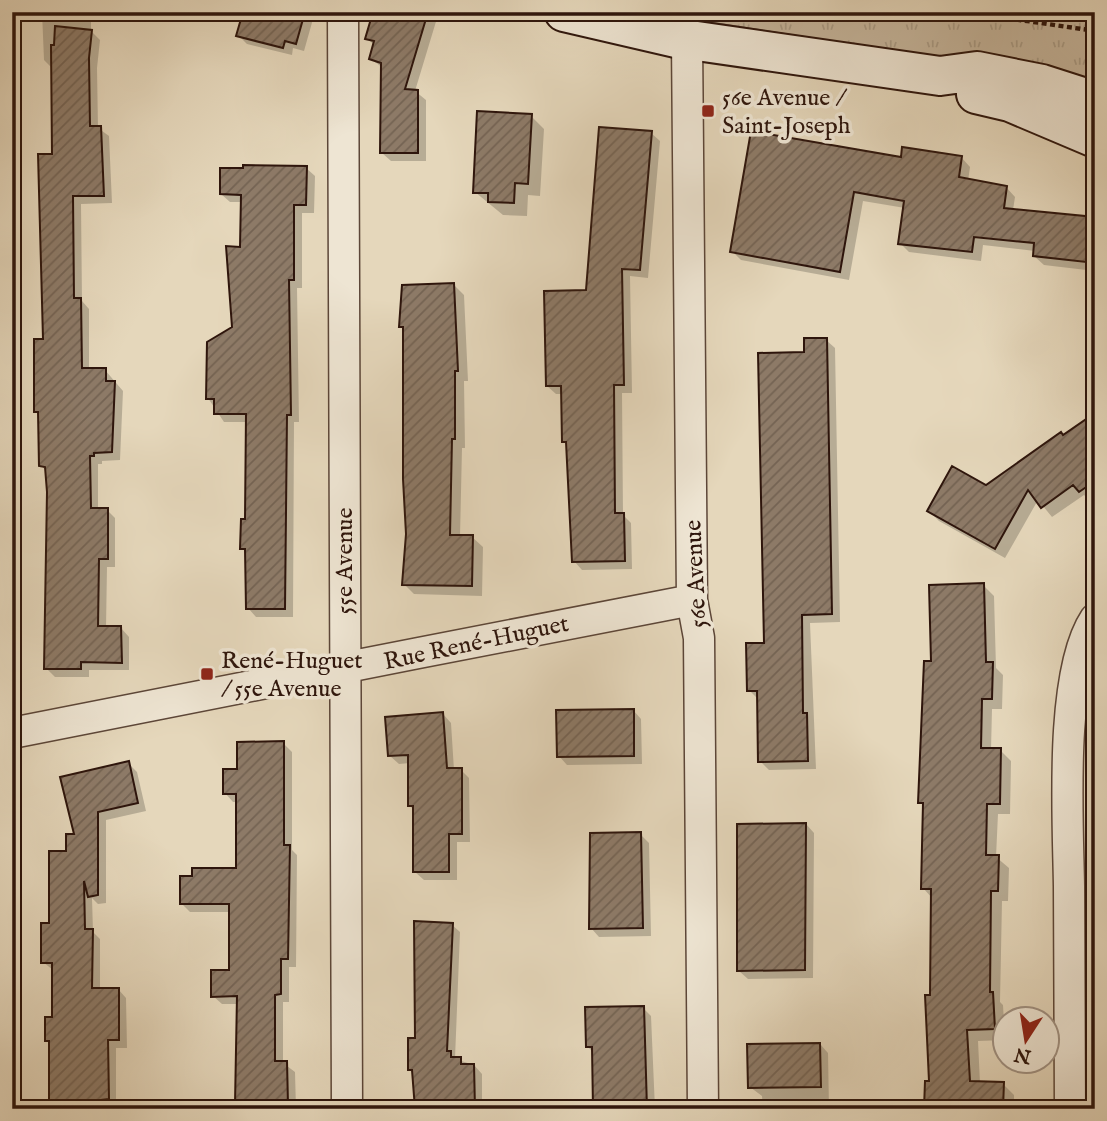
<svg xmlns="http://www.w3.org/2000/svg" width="1107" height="1121" viewBox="0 0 1107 1121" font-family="'IM FELL English',serif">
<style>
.park{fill:url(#park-tufts);stroke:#7a6654;stroke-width:2}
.shadow{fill:#0003}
.building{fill:url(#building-hatch);stroke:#2e150c;stroke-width:2}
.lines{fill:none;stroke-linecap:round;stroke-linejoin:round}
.street-casing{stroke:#5c4638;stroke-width:33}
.secondary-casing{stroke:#2e150c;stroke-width:42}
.path{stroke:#2e150c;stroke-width:4.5;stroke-dasharray:5 3.5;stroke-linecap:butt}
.street{stroke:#eee5d3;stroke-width:30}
.secondary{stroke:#eee5d3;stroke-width:38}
.poi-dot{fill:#8f2418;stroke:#eee5d3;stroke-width:2.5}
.labels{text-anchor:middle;stroke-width:7;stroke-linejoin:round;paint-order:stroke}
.poi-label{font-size:24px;fill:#2e150c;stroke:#eee5d3;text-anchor:start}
.street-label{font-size:24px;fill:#2e150c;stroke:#eee5d3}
</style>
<defs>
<pattern id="park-tufts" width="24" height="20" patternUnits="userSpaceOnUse" patternTransform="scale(1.75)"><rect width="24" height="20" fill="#c6b69d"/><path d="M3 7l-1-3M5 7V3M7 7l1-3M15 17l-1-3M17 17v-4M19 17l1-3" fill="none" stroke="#aa9c86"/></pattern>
<pattern id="building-hatch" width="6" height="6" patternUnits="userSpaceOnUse" patternTransform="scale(1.75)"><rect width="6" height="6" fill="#8d7a67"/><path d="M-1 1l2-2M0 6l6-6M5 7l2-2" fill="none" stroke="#746353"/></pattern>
</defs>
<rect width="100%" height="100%" fill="#e5d7bb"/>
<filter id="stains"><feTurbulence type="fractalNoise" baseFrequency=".00286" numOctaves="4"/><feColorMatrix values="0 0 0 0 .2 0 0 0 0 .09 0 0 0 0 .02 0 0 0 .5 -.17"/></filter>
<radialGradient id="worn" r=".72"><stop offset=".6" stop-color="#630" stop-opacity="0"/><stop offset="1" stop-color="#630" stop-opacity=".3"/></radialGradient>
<path class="park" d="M643 12H1095V89L882 49Z"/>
<path class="shadow" d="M42 12H91V31L100 40 97 68 98 128 109 136 112 203 81 204 82 301 89 309V370H105L123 391 120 460 102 461V464H98V510H107L115 518V567H107L106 628H121L129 637V670H89V677H55L46 668 47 472 41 465 40 416 36 411 45 341 54 156 53 69 44 60Z
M245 12H315L304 51 293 48 292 55 247 44 238 35Z
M374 12 438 15 415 91 426 100V161H391L382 153 383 68 371 59 375 46 367 38Z
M531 116 544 129 540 196 528 195 527 216 503 215 475 192Z
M651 133 660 141 648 278 630 276 632 393H622L623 515 631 523 632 569 582 570 574 561 563 394H556L547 386Z
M961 157 970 167 968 181 1006 187 1015 197 1013 210 1095 231V271L1044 265 1034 256 1035 251 983 245 981 261 909 252 900 243 905 208 863 201 849 280 741 260 732 251 902 159Z
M306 168 315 176 314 213H302V288H297L299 422H294L293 617H256L248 608 247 553 242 548 247 520V422H224L208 398 234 328 242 248V202H230L221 194Z
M454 285 464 295 468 381H464L465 448H462L460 537H472L483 547 482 596 414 594 404 584 407 534 405 330 401 326Z
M826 340 835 348 840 622 810 623 816 769 769 770 760 761 758 699 749 690 765 645 806 354Z
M1095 415V498L1090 501 1084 495 1052 517 1038 500 1005 558 939 521 929 511 986 488Z
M983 585 994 596 996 668 1003 675 1002 709H992L991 750H1000L1011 761 1010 814H998L996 857 1009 868 1008 901H1002L1000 1002 1003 1005 1005 1040 978 1041 980 1083 1003 1084 1014 1095V1109H926L931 1082 933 899 923 888 925 808 920 802 933 663Z
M633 710 641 719 642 764 567 765 559 756Z
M443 714 451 723 454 770H461L469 778 470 842H457V880H424L415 872V811L410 806V763L399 764 390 756Z
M283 743 292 752V850L297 855 296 967H289V1002H283V1063L295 1072 296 1109H237L239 1004H222L213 996 231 971 230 912H190L182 904 238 870V802H233L225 793 239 771Z
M128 763 137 772 146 811 106 820V903L98 904 92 898 93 932 100 939V990L118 989 126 998 127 1048H116V1109H58L51 1102V1044L47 1040 53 1019V970L43 962 51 924 67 853 76 836Z
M806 824 814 833 813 978 748 979 739 971Z
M640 834 649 843 651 936 599 937 591 928Z
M451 924 460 932 455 1059 474 1065 482 1074V1109H415L414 1074 409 1069Z
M643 1008 651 1016 655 1109H595L594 1053 587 1046Z
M820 1044 828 1053 829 1109H763L762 1096 750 1087Z"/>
<path class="building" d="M243 12H305L296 44 285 41 283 48 236 36Z
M373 12H428L405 89 418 90V153H380L381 63 369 59 374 41 365 39Z
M55 26 92 30 89 58 90 126H101L104 196H73L74 298H81L82 368H106V381H115L112 452 94 453V456H90L91 508H108V559H99L98 626H121L122 663 81 662V669H44L47 492 45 467 39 466 38 412H34V339H43L38 154H52L51 45H54Z
M477 111 532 114 528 184 515 183 514 203 488 202V193H473Z
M599 127 652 131 640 270 622 269 624 385H614L615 513H624L625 561 572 562 566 442H562L561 386H546L544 291 586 290Z
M751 131 901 157 902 147 962 156 959 177 1007 186 1004 208 1095 217V263L1033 256 1034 243 974 237 972 252 898 244 904 201 854 192 840 272 730 252Z
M243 165 307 166 306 205H294V280H289L291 415H287L285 609H246L245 549H240L241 519H245L246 414H214V399H206L207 342 232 327 226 246 240 247 241 195 220 194V168H243Z
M454 283 458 371H455V439H452L450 535H473L472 586 402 585 406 534 403 479V327H399L402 285Z
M804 338H827L832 614 802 615 803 713H807L808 761 758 762 757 691H747L746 643H764L758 353 804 352Z
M1095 413V481L1079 492 1073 485 1041 508 1028 490 995 549 927 511 952 466 986 485 1061 432 1063 435Z
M984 583 986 662H993L992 699H982L981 748H1001L1000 804H987L986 855H999L998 891H991L990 992H993L995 1029 967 1030 970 1081 1004 1082 1003 1109H924L925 1081H929L925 995H930L931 889H921L923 803H918L924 661H931L929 585Z
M634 709V756L557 757 556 710Z
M443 712 447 768H462V834H449V872H413V806H408V755L388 756 385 717Z
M284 741V845H290L288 959H281V994L275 995V1061H287L288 1105 235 1104 237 996 211 997V970H229V904H180V876H192V868H236V794H223V769H237V742Z
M129 761 138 803 98 812V895L88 897 84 881 85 929H93L92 988H119V1040H108L109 1099 100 1100 101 1103H49V1041H45V1017H52V963H41V923H49V851H66V834H74L60 777Z
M806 823 805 970 737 971V824Z
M641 832 643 928 589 929 590 833Z
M414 921 453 923 447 1051H451V1057H461V1064H474L475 1109H415L412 1070H408V1038H415Z
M644 1006 647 1109H593L592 1047H586L585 1007Z
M820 1043 821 1087 748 1088 747 1044Z"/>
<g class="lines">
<defs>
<path id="street" d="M343 12 347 1109
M687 40 692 600 699 638 703 1109
M12 733C239 689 465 643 692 600
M1070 1109C1070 1034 1069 960 1069 886 1068 820 1059 673 1095 619"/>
<path id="secondary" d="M564 12 676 38 940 76 977 71 1042 84 1095 101
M976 94 1010 102 1095 138"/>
</defs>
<use href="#street" class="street-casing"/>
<use href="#secondary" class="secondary-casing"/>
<path class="path" d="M966 12 1095 31"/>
<use href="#street" class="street"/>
<use href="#secondary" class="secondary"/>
</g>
<g class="poi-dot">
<rect x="701" y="104" width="14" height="14" rx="3.5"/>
<rect x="200" y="667" width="14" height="14" rx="3.5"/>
</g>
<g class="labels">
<g class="poi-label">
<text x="722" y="105">56e Avenue /<tspan x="722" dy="28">Saint-Joseph</tspan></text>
<text x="221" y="668">René-Huguet<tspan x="221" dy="28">/ 55e Avenue</tspan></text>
</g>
<g class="street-label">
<text transform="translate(344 561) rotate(-90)" y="8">55e Avenue</text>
<text transform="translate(695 574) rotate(-93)" y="8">56e Avenue</text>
<text transform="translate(476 642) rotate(-12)" y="8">Rue René-Huguet</text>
</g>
</g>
<rect width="1107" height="1121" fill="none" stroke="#e5d7bb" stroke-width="42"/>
<rect x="14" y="14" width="1079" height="1093" fill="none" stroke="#2e150c" stroke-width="3.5"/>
<rect x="21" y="21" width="1065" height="1079" fill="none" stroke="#2e150c" stroke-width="2"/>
<g transform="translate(1026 1040) rotate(192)"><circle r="33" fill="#eee5d3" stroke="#a19283" stroke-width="2"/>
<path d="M0-5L12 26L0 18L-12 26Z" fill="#8f2418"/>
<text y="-10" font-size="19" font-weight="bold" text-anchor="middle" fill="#2e150c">N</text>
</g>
<rect width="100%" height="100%" filter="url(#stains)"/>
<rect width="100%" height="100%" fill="url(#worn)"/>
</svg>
